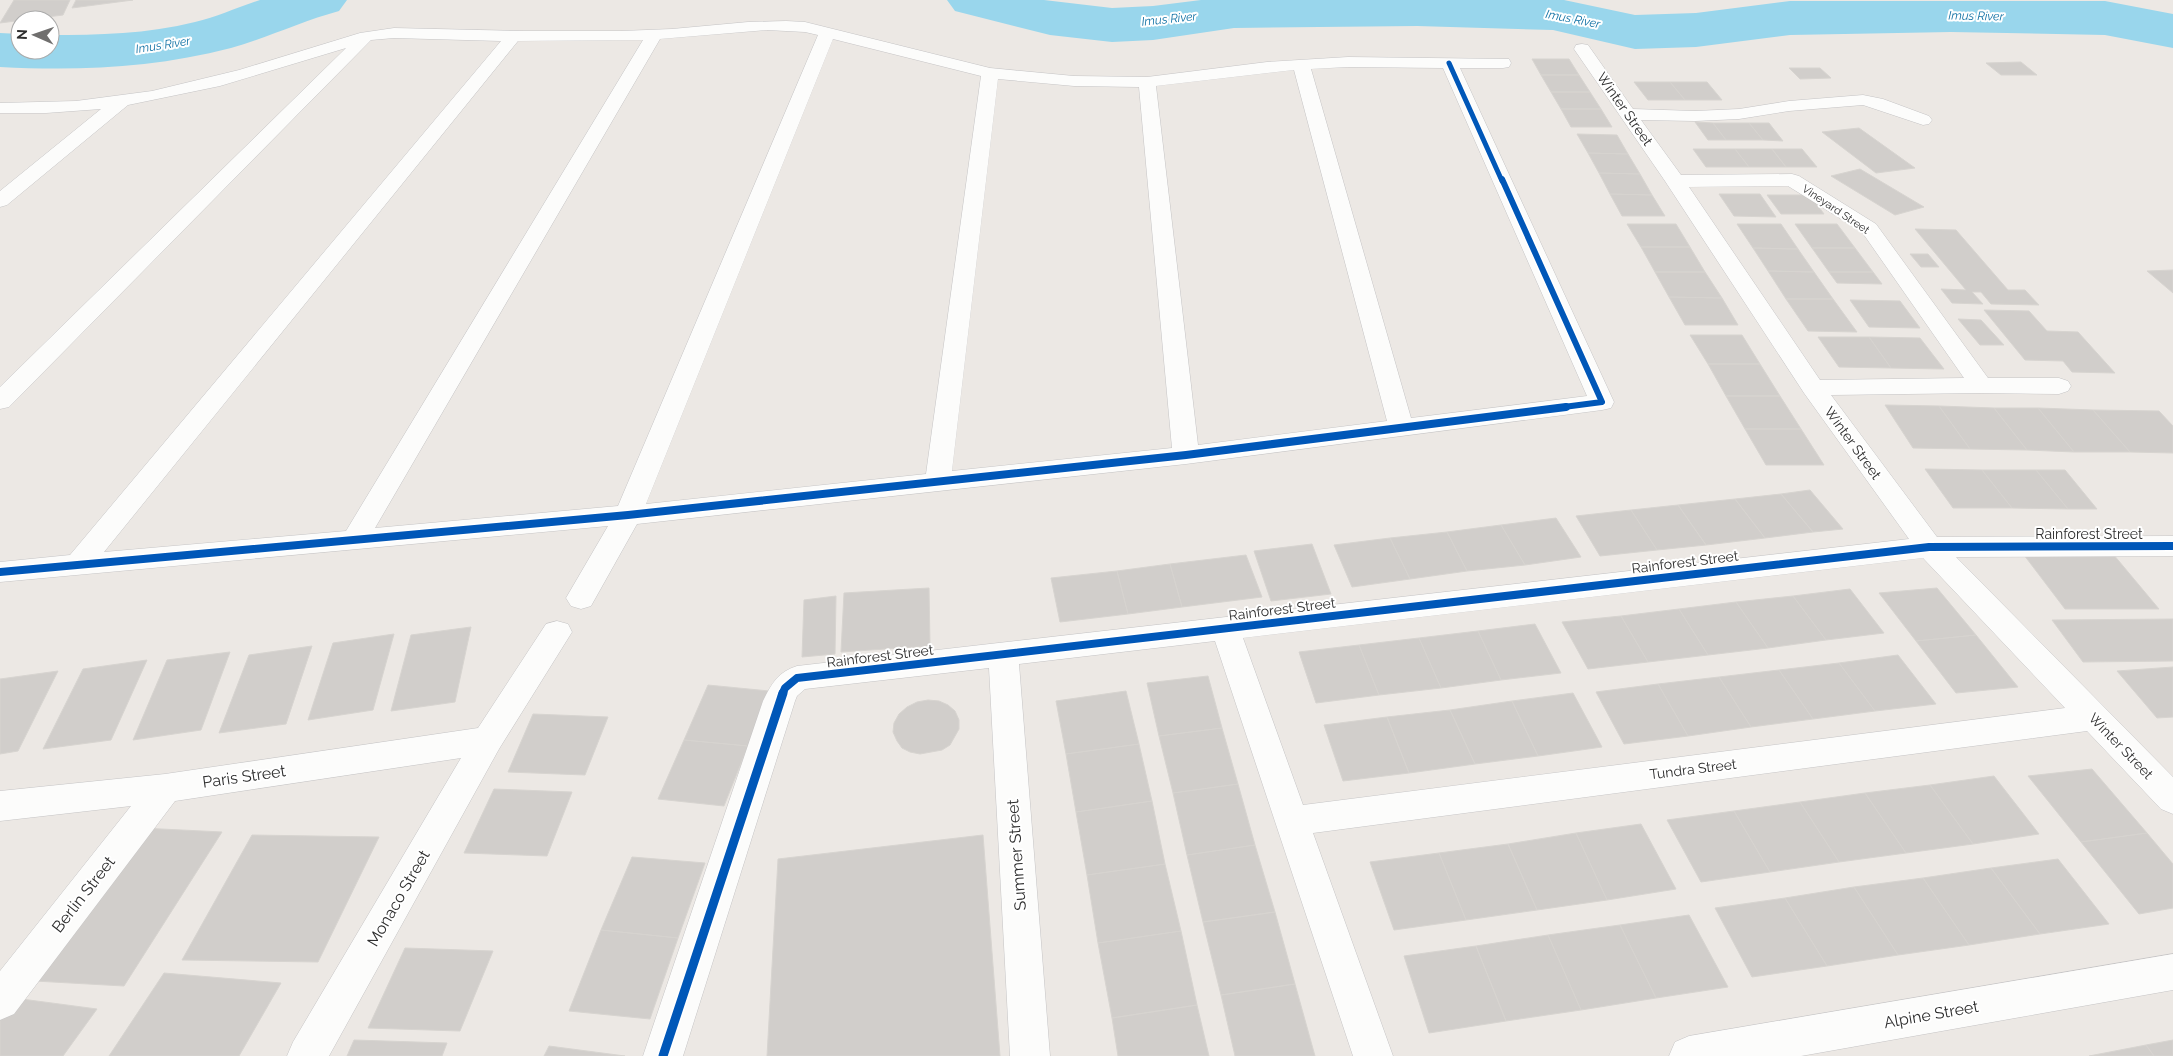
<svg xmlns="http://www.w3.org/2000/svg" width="2173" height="1056" viewBox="0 0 2173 1056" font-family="Raleway,sans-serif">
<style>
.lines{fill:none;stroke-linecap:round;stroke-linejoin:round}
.river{fill:#99d6ec;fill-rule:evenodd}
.building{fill:#d1cecb;stroke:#d7d4d0}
.minor-casing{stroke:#c5c4c5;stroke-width:1}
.minor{fill:#fcfcfb;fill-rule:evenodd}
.cycleway-far3-casing{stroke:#fff;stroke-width:7}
.cycleway-far2-casing{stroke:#fff;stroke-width:9}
.cycleway-far1-casing{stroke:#fff;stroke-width:11}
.cycleway-casing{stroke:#fff;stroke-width:12}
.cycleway-far3{stroke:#0057b8;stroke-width:5}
.cycleway-far2{stroke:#0057b8;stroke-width:6}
.cycleway-far1{stroke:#0057b8;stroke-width:8}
.cycleway{stroke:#0057b8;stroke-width:9}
.labels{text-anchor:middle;stroke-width:4;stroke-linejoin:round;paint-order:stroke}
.far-street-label{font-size:11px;fill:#2e2e2e;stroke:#fff}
.far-water-label{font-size:12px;font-style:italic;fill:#0d6fa3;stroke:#fff}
.street-label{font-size:14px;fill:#2e2e2e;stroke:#fff}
.near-street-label{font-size:16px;fill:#2e2e2e;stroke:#fff}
</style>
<rect width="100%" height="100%" fill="#ece8e4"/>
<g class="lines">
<path class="river" d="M260 0H347L339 11C302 21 267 38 231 48 154 68 79 71 0 67V33L20 34V50H50V35C98 35 148 34 195 22 217 17 238 7 260 0Z
M947 0H1044L1112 8 1153 6 1201 0H1564L1635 15 1696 13 1790 1H2105L2173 14V48L2105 35 1951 32 1790 35 1696 47 1635 49 1553 30 1417 26 1234 28 1153 40 1112 42 1050 35 955 11Z"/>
</g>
<path class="building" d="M14 0H70L63 15 0 23Z
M76 0H133L72 8Z
M1532 59H1569L1579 75H1541Z
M2021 62 2037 75H2001L1986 63Z
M1789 68H1820L1831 78 1800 79Z
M1541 75H1579L1590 92H1551Z
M1634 82H1670L1685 100H1648Z
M1670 82H1707L1722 100H1685Z
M1551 92H1590L1601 109H1561Z
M1561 109H1601L1612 127H1571Z
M1695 122 1713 123 1726 140H1708Z
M1713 123H1749L1763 140H1726Z
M1749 123H1769L1783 141 1763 140Z
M1859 128 1915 168 1876 173 1822 132Z
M1577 134 1617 135 1628 154 1588 153Z
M1693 149H1735L1749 167H1706Z
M1735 149H1772L1786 167H1749Z
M1772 149H1802L1817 167H1786Z
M1588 153 1628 154 1640 174 1599 173Z
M1860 169 1924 207 1895 215 1831 176Z
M1599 173 1640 174 1652 195 1610 194Z
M1610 194 1652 195 1665 216H1622Z
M1719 194H1760L1776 217 1734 216Z
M1767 195H1810L1824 214H1781Z
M1627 224H1676L1690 247H1641Z
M1737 224H1781L1798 249 1753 248Z
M1795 224H1837L1855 248H1812Z
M1915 229 1956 230 2008 290H2025L2039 305 1991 304 1981 292H1972L1983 304 1952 303 1941 289 1966 290Z
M1641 247H1690L1705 272H1655Z
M1753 248 1798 249 1814 272 1768 271Z
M1812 248H1855L1873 272H1829Z
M1910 254H1928L1939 267H1921Z
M2173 270V293L2147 271Z
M1768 271 1814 272 1833 299H1786Z
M1655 272H1705L1722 298 1669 297Z
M1829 272H1873L1882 284 1837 283Z
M1669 297 1722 298 1738 325H1685Z
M1786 299H1833L1857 332 1808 331Z
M1850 300 1900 301 1920 328 1869 327Z
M1984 310 2029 311 2047 331 2078 332 2115 373 2072 372 2063 361 2025 360Z
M1958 319 1981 320 2004 345H1980Z
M1690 335H1742L1760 364H1708Z
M1818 337H1869L1891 368 1839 367Z
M1869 337 1920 338 1944 369 1891 368Z
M1708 364H1760L1780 396H1726Z
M1726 396H1780L1801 429H1745Z
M1885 405 1939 406 1970 449 1913 448Z
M1939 406 1994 408 2027 450 1970 449Z
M1994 408H2038L2074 452 2027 450Z
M2038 408 2093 410 2130 452H2074Z
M2093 410 2159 411 2173 426V453L2130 452Z
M1745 429H1801L1824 465H1766Z
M1925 469 1982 470 2012 508H1953Z
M1982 470H2036L2068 509 2012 508Z
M2036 470H2065L2097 509H2068Z
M1810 490 1843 529 1813 532 1781 494Z
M1781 494 1813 532 1765 538 1735 499Z
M1735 499 1765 538 1706 545 1678 505Z
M1678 505 1706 545 1657 550 1631 510Z
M1631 510 1657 550 1600 556 1576 516Z
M1556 518 1581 557 1525 565 1501 525Z
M1501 525 1525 565 1467 571 1447 532Z
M1447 532 1467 571 1410 579 1390 538Z
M1390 538 1410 579 1352 587 1334 545Z
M1312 544 1331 594 1271 601 1254 551Z
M2113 554 2159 609H2065L2024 555Z
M1246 555 1262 597 1182 607 1170 564Z
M1170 564 1182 607 1128 614 1117 571Z
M1117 571 1128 614 1060 622 1051 578Z
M929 588 930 646 841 652 844 593Z
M1937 588 1976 635 1916 641 1879 593Z
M1850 589 1884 633 1826 640 1793 596Z
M836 596 835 654 802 657 804 600Z
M1793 596 1826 640 1768 648 1736 602Z
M1736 602 1768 648 1708 655 1679 609Z
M1679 609 1708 655 1648 662 1621 616Z
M1621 616 1648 662 1588 669 1562 622Z
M2173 619V661L2083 662 2052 620Z
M1535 624 1561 673 1501 680 1478 631Z
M471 627 455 702 391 711 411 635Z
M1478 631 1501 680 1441 688 1419 638Z
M394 634 373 710 308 720 333 643Z
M1976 635 2018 687 1956 693 1916 641Z
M1419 638 1441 688 1379 695 1359 645Z
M1359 645 1379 695 1316 703 1299 652Z
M312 646 286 724 219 733 249 655Z
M230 652 201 730 133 740 167 660Z
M1898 655 1936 704 1875 711 1839 663Z
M147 660 111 740 43 749 83 669Z
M1839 663 1875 711 1813 719 1779 670Z
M2173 667V717L2157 718 2117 671Z
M1779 670 1813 719 1751 727 1719 677Z
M58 671 18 751 0 754V679Z
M1208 676 1222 728 1159 736 1147 683Z
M1719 677 1751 727 1688 736 1658 684Z
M1658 684 1688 736 1624 744 1596 692Z
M708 685 769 691 748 746 684 740Z
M1126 691 1139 744 1066 754 1056 701Z
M1573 693 1602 747 1538 756 1512 701Z
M928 700 939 701 948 705 955 711 959 720V729L950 745 942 750 920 754 910 752 902 748 897 741 893 732 894 723 899 714 907 707 917 702Z
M1512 701 1538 756 1475 764 1450 710Z
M1450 710 1475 764 1409 773 1387 717Z
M533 714 608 717 585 775 508 772Z
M1387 717 1409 773 1343 781 1324 725Z
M1222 728 1238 784 1173 793 1159 736Z
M684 740 748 746 724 806 658 799Z
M1139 744 1152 801 1076 812 1066 754Z
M2092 769 2147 833 2081 842 2028 776Z
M1994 776 2039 834 1973 844 1930 785Z
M1238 784 1255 845 1187 855 1173 793Z
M1930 785 1973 844 1906 853 1865 793Z
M494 789 572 792 547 856 464 853Z
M1865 793 1906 853 1839 862 1800 802Z
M1152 801 1165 864 1087 875 1076 812Z
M1800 802 1839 862 1770 872 1734 811Z
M1734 811 1770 872 1701 882 1667 820Z
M1641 824 1676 889 1607 900 1576 833Z
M141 828 222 832 124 986 35 981Z
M1576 833 1607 900 1537 910 1508 844Z
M2147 833 2173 864V908L2139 914 2081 842Z
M252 835 379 837 318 962 182 960Z
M983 835 1000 1056H767L778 859Z
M1508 844 1537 910 1466 920 1439 853Z
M1255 845 1275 912 1203 922 1187 855Z
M1439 853 1466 920 1394 930 1370 862Z
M632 857 705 863 678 938 601 930Z
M2058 859 2109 924 2040 934 1991 868Z
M1165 864 1181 931 1098 943 1087 875Z
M1991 868 2040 934 1969 945 1923 878Z
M1923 878 1969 945 1898 955 1854 887Z
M1854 887 1898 955 1827 966 1785 898Z
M1785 898 1827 966 1752 977 1715 908Z
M1275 912 1295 984 1221 995 1203 922Z
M1689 915 1728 987 1656 998 1620 925Z
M1620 925 1656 998 1581 1010 1548 935Z
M601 930 678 938 650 1019 569 1011Z
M1181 931 1197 1005 1112 1018 1098 943Z
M1548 935 1581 1010 1506 1021 1476 946Z
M1476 946 1506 1021 1429 1033 1404 956Z
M405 948 493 951 460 1031 368 1028Z
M164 973 281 983 239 1056H109Z
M1295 984 1315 1056H1235L1221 995Z
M14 998 97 1009 63 1056H0V1016Z
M1197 1005 1209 1056H1118L1112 1018Z
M354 1040 447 1043 442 1056H347Z
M2173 1040V1056H2154L2146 1045Z
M2146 1045 2154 1056H2089Z
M549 1046 625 1056H544Z"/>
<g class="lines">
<defs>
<path id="minor" d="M786 21 805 22 990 68 1074 76 1147 77 1267 62 1348 57 1509 59 1511 63 1509 67 1503 68H1460L1614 402 1611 408 1602 410 1186 464 637 524 591 606 581 609 571 606 566 598 608 526 0 582V562L70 555 501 41 394 38 371 40 9 407 0 409V387L346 48 220 86 128 105 7 205 0 207V191L101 109 46 113H0V103L76 101 152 91 239 70 360 33 394 28 524 31H621L672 29 748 22ZM767 30 805 32 818 35 618 506 375 528 660 39ZM833 39 981 76 926 474 646 504ZM643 40 346 531 104 552 518 41ZM1348 67 1443 68 1587 396 1411 418 1311 69ZM1294 70 1387 421 1198 445 1156 86ZM998 79 1074 86 1139 87 1172 448 952 471Z
M1582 44 1588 45 1633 109 1695 111 1739 109 1789 101 1863 95 1883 99 1929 116 1932 120 1929 124 1923 125 1863 105 1789 111 1739 119 1695 121 1641 120 1681 175 1792 174 1799 176 1876 224 1988 378H2059L2068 381 2071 386 2068 391 2059 394 1981 393 1831 395 1937 537 2173 536V556L1956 557 2173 777V814L2161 809 2087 731 1313 833 1393 1056H1353L1215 641 1019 664 1050 1056H1010L989 668 805 689 797 696 795 701 683 1056H643L763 701C772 683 778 672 797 666L1909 539 1804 393 1665 181 1574 49 1576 45ZM1788 186 1862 232 1964 378 1820 380 1689 187ZM1923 558 2065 708 1303 805 1243 638Z
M557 621 568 624 572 632 499 749 329 1056H287L293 1042 461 758 175 801 14 1014 0 1020V971L131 806 0 821V791L165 774 478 728 546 624Z
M2173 954V990L1801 1056H1669L1675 1042 1689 1036Z"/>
</defs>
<use href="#minor" class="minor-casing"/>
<use href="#minor" class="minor"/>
<defs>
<path id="cycleway-far3" d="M1449 63 1502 181"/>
<path id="cycleway-far2" d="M1502 179 1602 402 1556 408"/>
<path id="cycleway-far1" d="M0 572 628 515 1186 455 1566 407
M782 695 785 688 797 678 1929 547 2173 546"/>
<path id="cycleway" d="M663 1056 783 693"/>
</defs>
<use href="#cycleway-far3" class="cycleway-far3-casing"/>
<use href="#cycleway-far2" class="cycleway-far2-casing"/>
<use href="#cycleway-far1" class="cycleway-far1-casing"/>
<use href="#cycleway" class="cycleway-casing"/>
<use href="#cycleway-far3" class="cycleway-far3"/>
<use href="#cycleway-far2" class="cycleway-far2"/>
<use href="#cycleway-far1" class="cycleway-far1"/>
<use href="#cycleway" class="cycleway"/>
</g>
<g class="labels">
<g class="far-street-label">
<text transform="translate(1836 209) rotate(34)" y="4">Vineyard Street</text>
</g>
<g class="far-water-label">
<text transform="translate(1976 16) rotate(1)" y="4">Imus River</text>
<text transform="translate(1169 19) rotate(-6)" y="4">Imus River</text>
<text transform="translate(1573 19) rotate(11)" y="4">Imus River</text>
<text transform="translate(163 45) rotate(-9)" y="4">Imus River</text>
</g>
<g class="street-label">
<text transform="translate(1625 109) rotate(55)" y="5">Winter Street</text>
<text transform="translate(1853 443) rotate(54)" y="5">Winter Street</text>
<text x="2089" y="539">Rainforest Street</text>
<text transform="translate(1685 562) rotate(-7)" y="5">Rainforest Street</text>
<text transform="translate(1282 609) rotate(-7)" y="5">Rainforest Street</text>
<text transform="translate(880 656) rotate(-7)" y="5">Rainforest Street</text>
<text transform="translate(2121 746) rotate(46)" y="5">Winter Street</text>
<text transform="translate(1693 769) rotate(-7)" y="5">Tundra Street</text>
</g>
<g class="near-street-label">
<text transform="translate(244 776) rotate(-8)" y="6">Paris Street</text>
<text transform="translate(1016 855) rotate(-94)" y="6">Summer Street</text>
<text transform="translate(83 894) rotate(-52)" y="6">Berlin Street</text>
<text transform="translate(398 898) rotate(-60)" y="6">Monaco Street</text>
<text transform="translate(1931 1014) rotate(-10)" y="6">Alpine Street</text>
</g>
</g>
<g transform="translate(35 35) rotate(272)"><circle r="24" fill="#ffffff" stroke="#ababab"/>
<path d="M0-4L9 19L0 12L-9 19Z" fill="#706f6e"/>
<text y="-8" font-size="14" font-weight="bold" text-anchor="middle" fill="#2e2e2e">N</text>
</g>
</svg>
